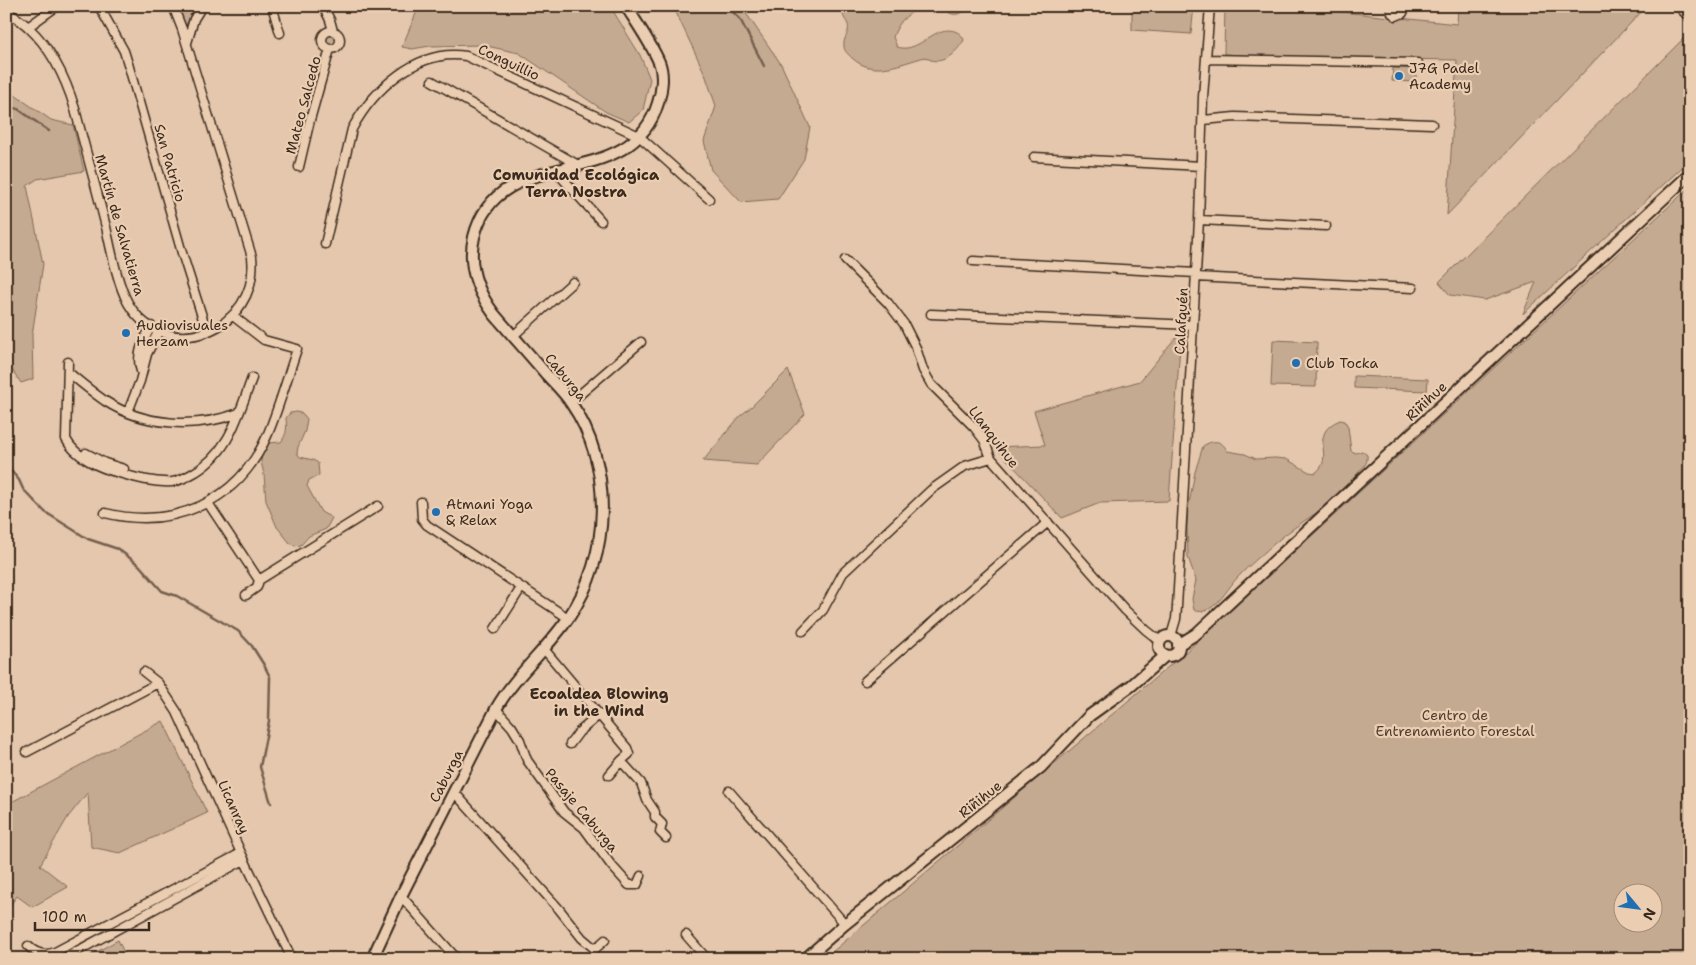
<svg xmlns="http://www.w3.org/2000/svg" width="1696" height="965" viewBox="0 0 1696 965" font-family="'Shantell Sans',sans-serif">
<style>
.green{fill:#c5aa92;stroke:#806a58;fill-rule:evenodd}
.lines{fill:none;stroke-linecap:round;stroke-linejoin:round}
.stream{stroke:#745f4e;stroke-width:2.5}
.minor-casing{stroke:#3b2a1e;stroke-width:11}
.tertiary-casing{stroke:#3b2a1e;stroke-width:14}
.minor{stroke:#ebceb2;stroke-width:8}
.tertiary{stroke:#ebceb2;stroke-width:10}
.poi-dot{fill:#1f6fb2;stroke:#ebceb2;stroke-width:2}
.labels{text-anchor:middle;stroke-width:4.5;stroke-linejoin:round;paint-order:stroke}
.street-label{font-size:14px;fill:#3b2a1e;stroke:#ebceb2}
.poi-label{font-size:14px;fill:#3b2a1e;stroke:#ebceb2;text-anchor:start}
.park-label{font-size:14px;fill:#503d2f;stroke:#ebceb2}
.neighbourhood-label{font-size:15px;font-weight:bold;fill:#3b2a1e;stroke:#ebceb2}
</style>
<rect width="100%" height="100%" fill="#e4c7ac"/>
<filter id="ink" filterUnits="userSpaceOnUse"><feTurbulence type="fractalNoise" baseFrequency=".02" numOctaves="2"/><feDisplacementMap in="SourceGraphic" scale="10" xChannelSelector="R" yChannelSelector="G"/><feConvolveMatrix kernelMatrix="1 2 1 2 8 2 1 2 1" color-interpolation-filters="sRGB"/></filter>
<g filter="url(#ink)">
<path class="green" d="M174 6H195L185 27Z
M419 6H610L640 55 650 79 643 110 629 122 606 112 519 53 482 45 430 46 412 49 402 47Z
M673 6H741L781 64 810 127 804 159 778 199 741 202 711 170 704 141 716 106 705 74Z
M845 6H928C910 10 899 20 893 37L897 47C913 52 924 39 937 33 946 28 960 29 964 40 956 53 941 68 925 57 901 63 874 78 852 58 848 54 844 51 844 46 843 40 847 36 848 31 851 20 838 19 845 6Z
M940 6H971C959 16 953 18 940 6Z
M1132 6H1194L1191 34 1132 30Z
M1225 6H1285L1457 24 1458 6H1647L1447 215 1457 60 1271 57 1224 54Z
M324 40a7 7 0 1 1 14 0a7 7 0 1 1-14 0Z
M1687 35 1690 38V160L1523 314 1536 282 1485 300 1450 295 1439 282Z
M1393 68 1416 69V82L1392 81Z
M6 89 51 120 73 125 84 171 37 179 27 186 43 264 32 335 33 379 21 383 6 361Z
M1690 187V959H824L1188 650ZM1624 892H1654V922H1624Z
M1181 331 1169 501 1100 503 1062 518 995 447 1045 445 1034 411 1140 381Z
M1273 340 1317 342 1316 387 1271 386Z
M788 370 805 414 757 465 703 461 740 416 751 407Z
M1354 376 1428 379 1427 391 1354 388Z
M297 412 303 414 307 419 305 431 298 447 297 453 300 457 313 460 318 463 319 475 309 480 307 486 321 512 332 518 326 529 309 536 301 545 295 546 290 543 277 527 266 501 264 474 261 462 262 455 268 443 281 442C287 434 287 428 286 418L290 413Z
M1340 420 1345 421 1348 427 1351 451 1356 453 1362 451 1367 455C1368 465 1363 466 1357 474 1355 477 1354 480 1351 483 1330 508 1300 521 1276 542 1263 554 1249 565 1237 578 1229 587 1222 600 1212 607 1206 611 1201 613 1194 610L1192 599 1196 580 1188 557 1187 527 1188 509 1195 472 1203 446C1212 440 1222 439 1227 451L1245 454 1256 459 1275 458 1286 459 1309 472 1315 473C1337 458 1306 434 1340 420Z
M163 721 207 813 120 853 91 847 88 792 68 817 40 865 68 887 32 907 17 896 6 911V805Z
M118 940 127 959H84Z"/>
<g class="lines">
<path class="stream" d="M727 6 740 19 764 66
M6 106 18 109 49 131
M6 465 19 480 23 489 45 512 88 539 118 549 139 565 162 591 177 596 238 631 252 646 264 665 270 677 269 721 260 767 271 803"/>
<defs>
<path id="minor" d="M99 6 124 51 129 67 182 253 207 332
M272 6 280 33
M323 6 330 20 333 31
M1390 6 1392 13 1396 16 1403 13 1405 6
M1678 6 1690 18
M6 11C13 16 22 21 28 27 52 49 66 79 75 109 85 148 96 187 106 227 111 249 117 283 128 303 165 367 260 331 252 257L182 29 173 6
M28 27 57 6
M322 40a9 9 0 1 1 18 0a9 9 0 1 1-18 0Z
M187 43 194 19 202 6
M1206 59 1418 63
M432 81 578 165
M1203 120 1235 117 1432 124
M1034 157 1201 166
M299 167 310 120 330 49
M555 170 601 221
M1199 220 1326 226
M325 244 352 129C373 90 417 48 466 56L639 136 709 199
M845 260 888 303 904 324 916 348 923 370 931 384 974 427 984 440 991 458 1125 610 1146 630 1160 641
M973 261 1196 273
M1196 277 1413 288
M931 314 1193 325
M513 336 573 282
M68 362 66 439C75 457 100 468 119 473 136 478 154 483 172 482 179 481 184 478 190 475 229 455 238 416 252 378
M141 371C135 355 144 340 151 326
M68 372C80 382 92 392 105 401 144 426 195 429 239 413
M571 402 641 342
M128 412 140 381 147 354 159 330
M86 453 105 463 124 469
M421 502 422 519 427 525 568 618
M208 503 259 580 257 587 246 595
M105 513C174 530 238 502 267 436 279 408 287 378 297 349L264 340 233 316
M259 580 378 506
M495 629 521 588
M803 631 823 610 843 573 931 490 965 466 991 458
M1171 636 1176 619 1177 607 1199 220 1203 97 1210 6
M544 649 627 748 629 754 621 761 641 783 647 800 655 812V817L662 824 660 832 666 838
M144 672 158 683 177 712 241 853 292 959
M865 681 1048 522
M496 709 512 727 520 740 527 760 564 812 584 828 611 865 629 885H637L641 876
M570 744 579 732 600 714
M27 752 158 683
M609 775 621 761
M729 791 845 924
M454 792 559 909 582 938 595 949 605 940
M401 896 457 959
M686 935 707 959
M28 946C36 954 45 956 55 952L241 853
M63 959 244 860"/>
<path id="tertiary" d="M1159 646a10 10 0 1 1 20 0a10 10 0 1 1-20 0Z
M1178 645 1196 634 1690 174
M372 959 401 896 496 709C515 675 547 650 569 617 611 556 614 465 571 403 564 392 554 383 546 374 529 354 511 334 494 314 477 291 467 266 474 237 498 139 630 197 658 103 662 91 664 74 659 62 652 45 636 22 626 6
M805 959 845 924 1041 767 1089 716 1132 685 1166 655"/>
</defs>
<use href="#minor" class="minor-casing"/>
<use href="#tertiary" class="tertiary-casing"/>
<use href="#minor" class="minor"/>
<use href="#tertiary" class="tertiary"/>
</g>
</g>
<g class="poi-dot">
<circle cx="1399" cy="76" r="5"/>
<circle cx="126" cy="333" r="5"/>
<circle cx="1296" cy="363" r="5"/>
<circle cx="436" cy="512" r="5"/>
</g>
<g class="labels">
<g class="street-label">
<text transform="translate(509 62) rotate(25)" y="5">Conguillio</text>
<text transform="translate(303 105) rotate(-75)" y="5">Mateo Salcedo</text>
<text transform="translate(170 163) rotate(74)" y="5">San Patricio</text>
<text transform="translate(120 225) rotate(74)" y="5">Martín de Salvatierra</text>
<text transform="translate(1181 321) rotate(-87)" y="5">Calafquén</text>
<text transform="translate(566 377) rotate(51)" y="5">Caburga</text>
<text transform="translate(1426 401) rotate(-43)" y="5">Riñihue</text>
<text transform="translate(994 437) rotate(53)" y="5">Llanquihue</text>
<text transform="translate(446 776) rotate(-63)" y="5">Caburga</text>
<text transform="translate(980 799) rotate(-39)" y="5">Riñihue</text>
<text transform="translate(234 807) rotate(66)" y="5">Licanray</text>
<text transform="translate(582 810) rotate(50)" y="5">Pasaje Caburga</text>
</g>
<g class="poi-label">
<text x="1409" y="73">J7G Padel<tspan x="1409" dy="16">Academy</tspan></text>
<text x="136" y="330">Audiovisuales<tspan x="136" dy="16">Herzam</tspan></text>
<text x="1306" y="368">Club Tocka</text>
<text x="446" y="509">Atmani Yoga<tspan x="446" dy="16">&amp; Relax</tspan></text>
</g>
<g class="park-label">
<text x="1455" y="720">Centro de<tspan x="1455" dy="16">Entrenamiento Forestal</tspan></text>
</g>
<g class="neighbourhood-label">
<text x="576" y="180">Comunidad Ecológica<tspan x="576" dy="17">Terra Nostra</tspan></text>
<text x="599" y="699">Ecoaldea Blowing<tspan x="599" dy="17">in the Wind</tspan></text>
</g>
</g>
<rect width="1696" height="965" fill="none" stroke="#ebceb2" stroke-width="25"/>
<rect x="12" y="12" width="1671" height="940" fill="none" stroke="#3b2a1e" stroke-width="2" filter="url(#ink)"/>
<g transform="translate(1638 908) rotate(119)"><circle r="24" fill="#ebceb2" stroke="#a58c77"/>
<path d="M0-4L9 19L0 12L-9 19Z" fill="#1f6fb2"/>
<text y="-8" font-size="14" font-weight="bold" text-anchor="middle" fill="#3b2a1e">N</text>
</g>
<path d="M35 922v8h114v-8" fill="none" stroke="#3b2a1e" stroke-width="2.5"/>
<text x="42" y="922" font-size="15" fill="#3b2a1e" stroke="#ebceb2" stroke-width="4" paint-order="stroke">100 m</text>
</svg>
